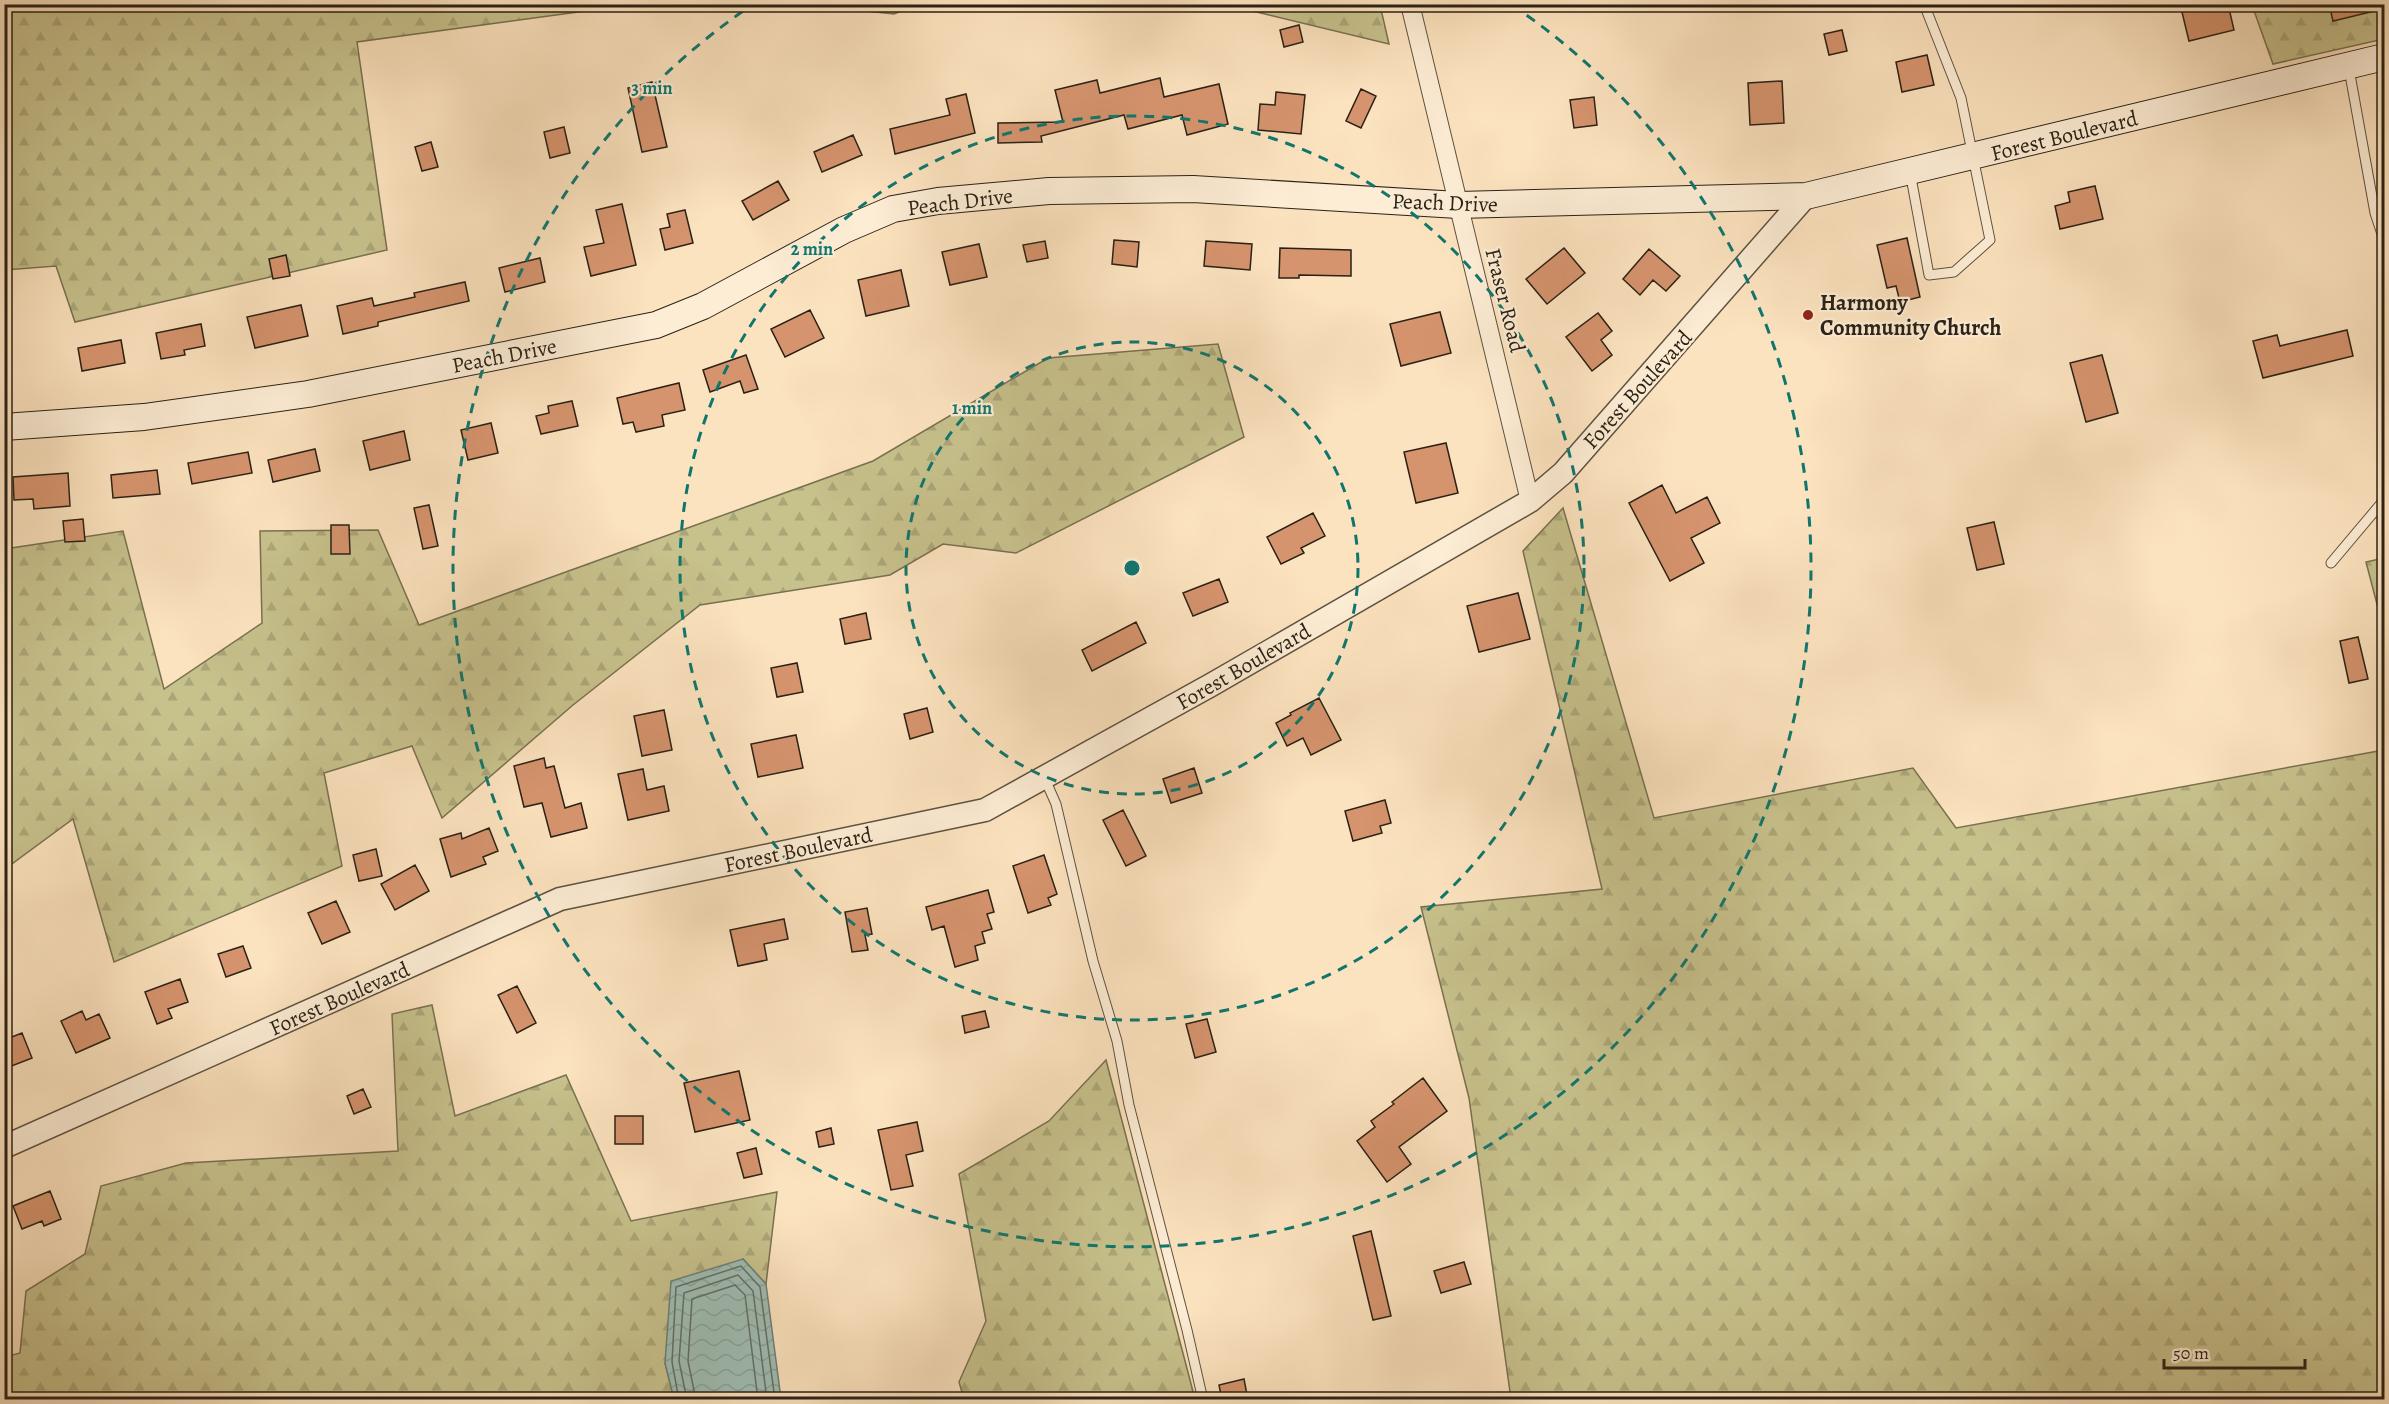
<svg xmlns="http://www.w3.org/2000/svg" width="2389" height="1404" viewBox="0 0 2389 1404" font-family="Alegreya,serif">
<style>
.forest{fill:url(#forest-firs);stroke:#787151;stroke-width:1.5}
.water{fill:url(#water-waves);stroke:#707f75;stroke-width:1.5}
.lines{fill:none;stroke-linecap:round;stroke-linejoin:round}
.shore{stroke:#647066;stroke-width:1.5}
.building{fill:#d6946e;stroke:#2a2116;stroke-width:1.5}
.service-casing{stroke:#5e5240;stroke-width:11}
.minor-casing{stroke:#5e5240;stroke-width:20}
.tertiary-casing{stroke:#5e5240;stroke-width:25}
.secondary-casing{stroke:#2a2116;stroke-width:28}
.service{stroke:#fdedd5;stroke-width:9}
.minor{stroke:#fdedd5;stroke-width:18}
.tertiary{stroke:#fdedd5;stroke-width:22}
.secondary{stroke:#fdedd5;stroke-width:26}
.ring{fill:none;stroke:#0f766e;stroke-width:3;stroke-dasharray:10 8}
.poi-dot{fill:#8f2418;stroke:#fdedd5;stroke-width:2}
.labels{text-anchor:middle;stroke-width:4.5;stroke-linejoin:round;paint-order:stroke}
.street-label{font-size:22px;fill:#2a2116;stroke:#fdedd5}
.poi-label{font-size:22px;font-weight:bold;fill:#2a2116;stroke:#fdedd5;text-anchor:start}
.centre{fill:#0f766e;stroke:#fdedd5;stroke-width:3}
.ring-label{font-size:18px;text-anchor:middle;font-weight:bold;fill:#0f766e;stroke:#fdedd5;stroke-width:4.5;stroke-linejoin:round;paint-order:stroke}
</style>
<defs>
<pattern id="forest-firs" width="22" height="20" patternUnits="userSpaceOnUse" patternTransform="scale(1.5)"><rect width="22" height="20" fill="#c7c18c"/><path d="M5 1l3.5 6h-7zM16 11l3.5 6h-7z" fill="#aba678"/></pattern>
<pattern id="water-waves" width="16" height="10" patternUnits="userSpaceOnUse" patternTransform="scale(1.5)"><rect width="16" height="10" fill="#9fbeb5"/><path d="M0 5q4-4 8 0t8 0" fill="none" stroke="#89a39b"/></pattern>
</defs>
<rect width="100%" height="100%" fill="#fce3bf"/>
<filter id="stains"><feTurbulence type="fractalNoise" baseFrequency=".00333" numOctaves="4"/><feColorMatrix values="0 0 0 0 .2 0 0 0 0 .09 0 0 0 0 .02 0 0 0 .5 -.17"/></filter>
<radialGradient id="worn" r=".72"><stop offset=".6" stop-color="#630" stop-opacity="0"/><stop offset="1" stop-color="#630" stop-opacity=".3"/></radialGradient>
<path class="forest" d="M5 5H630L357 42 387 250 75 322 56 266 5 270Z
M809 5H916L894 14Z
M1228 5H1380L1389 44Z
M2252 5H2384V39L2273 64Z
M1218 344 1244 437 1016 553 943 544 890 575 700 605 573 705 442 818 412 746 324 773 342 866 114 962 73 819 5 869V549L123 531 164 689 262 623 260 531 378 530 419 625 873 461 1048 358Z
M1563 508 1654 818 1913 768 1956 828 2384 750V1399H1511L1469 1098 1421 907 1602 889 1523 551Z
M2384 558V631L2366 562Z
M432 1005 455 1116 566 1075 631 1221 777 1192 766 1284 743 1259 665 1363 674 1399 5 1400V1357L20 1353 26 1291 85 1254 101 1186 186 1163 398 1151 392 1014Z
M1106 1060 1195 1399H964L959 1382 986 1321 959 1174 1049 1121Z"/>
<path class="water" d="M743 1259 766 1284 781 1399H674L665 1363 671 1281Z"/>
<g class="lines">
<path class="shore" d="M679 1400 672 1362 676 1287 741 1266 760 1287 775 1400
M687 1400 679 1361 684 1293 738 1275 753 1291 767 1400
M696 1400 688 1361 692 1299 735 1285 745 1295 758 1400"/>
</g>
<path class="building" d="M2180 4H2228L2234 30 2189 41Z
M2329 4H2379V10L2333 21Z
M1299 25 1303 42 1284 47 1280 30Z
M1842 30 1847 51 1829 55 1824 34Z
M1927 55 1934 85 1902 92 1896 62Z
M1160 78 1164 97 1219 84 1228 124 1187 135 1182 115 1128 129 1124 115 1041 136 1042 142 998 143V123L1063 122 1055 90 1097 80 1100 93Z
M1782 81 1784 123 1750 125 1748 83Z
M652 82 667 147 642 152 628 88Z
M1361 89 1376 96 1361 128 1346 121Z
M1276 92 1305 95 1301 134 1258 130 1260 104 1275 105Z
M966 94 975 133 895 154 890 129 950 115 946 99Z
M1594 97 1597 125 1574 128 1570 100Z
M564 127 570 153 550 158 544 132Z
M853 135 862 155 822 172 814 152Z
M431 142 438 167 422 171 415 147Z
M778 181 789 200 753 220 742 201Z
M2095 186 2103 219 2060 229 2055 206 2070 202 2068 192Z
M622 204 636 265 591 276 584 247 604 243 596 210Z
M685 210 693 243 665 250 660 229 670 227 667 214Z
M1907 238 1920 297 1900 302 1896 286 1887 288 1877 245Z
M1114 240 1139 242 1137 267 1112 264Z
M1045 241 1048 258 1027 262 1023 245Z
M1206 241 1252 244 1250 270 1204 266Z
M979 244 987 277 950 285 942 252Z
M1280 248 1351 250V276L1299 275V278H1279Z
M1564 248 1585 273 1547 304 1526 279Z
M1649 249 1680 276 1666 291 1653 280 1640 295 1623 279Z
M286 255 290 276 273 279 269 259Z
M540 258 545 282 505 292 499 268Z
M901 270 909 306 866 316 858 280Z
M465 282 469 301 378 322V326L343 334 337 306 372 298 374 306 415 297 414 293Z
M301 305 308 336 255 348 247 317Z
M810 310 824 338 785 357 771 329Z
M1440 312 1451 353 1401 366 1390 324Z
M1598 313 1612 331 1601 340 1612 355 1592 371 1566 337Z
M201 324 205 346 184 350 185 355 161 359 156 333Z
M2347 330 2353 356 2263 378 2253 341 2277 335 2280 346Z
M121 340 125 363 82 371 78 348Z
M746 355 758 389 744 393 740 381 710 392 703 370Z
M2102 355 2118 413 2086 422 2070 363Z
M679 383 685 410 662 415 664 426 636 432 633 422 623 424 617 398Z
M572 401 578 426 541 434 536 416 549 413 548 406Z
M491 423 498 453 468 460 461 430Z
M404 431 410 460 370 470 363 441Z
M1446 443 1458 493 1416 503 1404 452Z
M315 449 320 471 273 482 268 460Z
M248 452 252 473 192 484 188 463Z
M157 470 160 494 113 498 111 475Z
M68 473 70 506 34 509 33 499 14 500 13 477Z
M1662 485 1676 513 1707 497 1720 523 1691 538 1704 563 1670 581 1629 503Z
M429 505 438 546 423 549 414 508Z
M1313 513 1325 536 1301 548 1304 553 1281 564 1267 537Z
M83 519 85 541 65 542 63 521Z
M1994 522 2004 564 1977 570 1967 528Z
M331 525H349L350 554H331Z
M1219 579 1228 602 1193 616 1183 593Z
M1518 593 1530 639 1479 652 1467 606Z
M866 613 871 639 845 644 840 619Z
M1136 622 1146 643 1092 671 1082 650Z
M2358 637 2368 679 2349 683 2340 641Z
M797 663 803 692 777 697 771 668Z
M1319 698 1341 740 1311 755 1303 738 1287 746 1276 723 1291 715 1290 713Z
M927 708 933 732 910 739 904 714Z
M664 710 672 750 642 756 634 716Z
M796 735 803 768 758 777 751 744Z
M544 758 546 768 554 766 565 808 581 803 587 828 551 837 542 803 524 807 514 766Z
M1194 768 1202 793 1171 803 1163 779Z
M643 769 647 790 664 786 669 811 628 820 618 774Z
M1385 800 1391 823 1380 826 1382 833 1353 841 1345 811Z
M1123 810 1146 856 1126 866 1103 820Z
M489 828 498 851 483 857 486 864 451 877 440 839 461 833 462 839Z
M376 849 382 876 359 881 353 855Z
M1044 855 1057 894 1048 898 1051 905 1028 913 1013 866Z
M415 865 429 891 395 910 381 884Z
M988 890 994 912 987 914 992 929 982 932 985 943 975 946 978 960 955 967 944 926 932 930 926 907Z
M336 901 350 932 322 944 308 913Z
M867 908 872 934 865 935 868 950 852 952 845 912Z
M784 919 788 939 764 944 767 960 738 966 730 930Z
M243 946 251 968 226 977 218 954Z
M180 979 188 1002 168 1009 172 1018 157 1024 145 992Z
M517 986 536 1023 517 1033 498 995Z
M82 1011 86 1020 99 1014 110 1038 76 1053 61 1021Z
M985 1011 989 1027 965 1033 962 1016Z
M1207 1019 1216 1052 1195 1058 1186 1024Z
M22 1033 32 1058 4 1069V1040Z
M739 1071 750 1120 695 1132 684 1083Z
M1423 1078 1447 1111 1399 1147 1411 1164 1387 1182 1357 1141 1375 1127 1371 1121 1394 1104 1392 1102Z
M363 1089 371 1107 354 1114 347 1096Z
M615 1116H643V1144H615Z
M917 1122 923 1151 906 1155 913 1186 891 1190 878 1130Z
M831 1128 834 1144 819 1147 816 1132Z
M756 1148 762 1174 744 1178 737 1153Z
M50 1191 61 1219 44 1226 42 1221 22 1229 13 1206Z
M1371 1231 1391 1316 1373 1320 1353 1236Z
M1464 1262 1471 1284 1441 1293 1434 1271Z
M1244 1379 1248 1400H1222L1219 1385Z"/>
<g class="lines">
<defs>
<path id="service" d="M2349 69 2375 213 2384 240
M1910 172 1929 275 1954 272 1990 240 1961 98 1924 4
M2331 563 2384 500
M1044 777 1056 804 1093 961 1117 1041 1129 1105 1187 1330 1203 1400"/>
<path id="minor" d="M1410 4 1530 501"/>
<path id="tertiary" d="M4 1147 560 899 985 810 1211 685 1530 501 1563 473 1806 196"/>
<path id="secondary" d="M4 427 144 417 308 394 656 325 703 306 844 230 893 209 938 201 1049 191 1193 189 1458 205 1806 196 2384 57"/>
</defs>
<use href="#service" class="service-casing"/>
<use href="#minor" class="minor-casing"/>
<use href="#tertiary" class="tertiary-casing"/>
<use href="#secondary" class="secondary-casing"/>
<use href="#service" class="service"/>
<use href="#minor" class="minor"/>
<use href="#tertiary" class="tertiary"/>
<use href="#secondary" class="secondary"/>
</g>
<g class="ring">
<circle cx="1132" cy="568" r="226"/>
<circle cx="1132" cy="568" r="452"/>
<path d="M1512 5A679 679 0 1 1 752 5"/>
</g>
<circle class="poi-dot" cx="1808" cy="315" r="6"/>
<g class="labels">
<g class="street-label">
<text transform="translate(2064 135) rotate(-14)" y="8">Forest Boulevard</text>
<text transform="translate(960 201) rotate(-7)" y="8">Peach Drive</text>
<text transform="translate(1445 202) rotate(2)" y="8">Peach Drive</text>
<text transform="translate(1506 300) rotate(76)" y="8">Fraser Road</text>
<text transform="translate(504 355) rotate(-11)" y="8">Peach Drive</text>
<text transform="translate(1637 389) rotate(-48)" y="8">Forest Boulevard</text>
<text transform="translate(1243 666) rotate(-30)" y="8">Forest Boulevard</text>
<text transform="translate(798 849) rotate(-12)" y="8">Forest Boulevard</text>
<text transform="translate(339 998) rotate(-24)" y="8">Forest Boulevard</text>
</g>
<g class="poi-label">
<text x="1820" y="310">Harmony<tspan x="1820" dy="25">Community Church</tspan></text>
</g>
</g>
<circle cx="1132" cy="568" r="9" class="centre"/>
<g class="ring-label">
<text x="652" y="94">3 min</text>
<text x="812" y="255">2 min</text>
<text x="972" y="414">1 min</text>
</g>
<rect width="2389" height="1404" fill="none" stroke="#fce3bf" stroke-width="24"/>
<rect x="6" y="6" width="2377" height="1392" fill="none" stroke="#2a2116" stroke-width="3"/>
<rect x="12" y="12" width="2365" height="1380" fill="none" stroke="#2a2116" stroke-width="1.5"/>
<path d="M2164 1359v9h141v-9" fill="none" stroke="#2a2116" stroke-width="3"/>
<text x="2173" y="1359" font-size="18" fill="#2a2116" stroke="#fdedd5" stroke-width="4.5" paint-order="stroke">50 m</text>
<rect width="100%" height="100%" filter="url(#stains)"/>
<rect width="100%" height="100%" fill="url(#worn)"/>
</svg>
